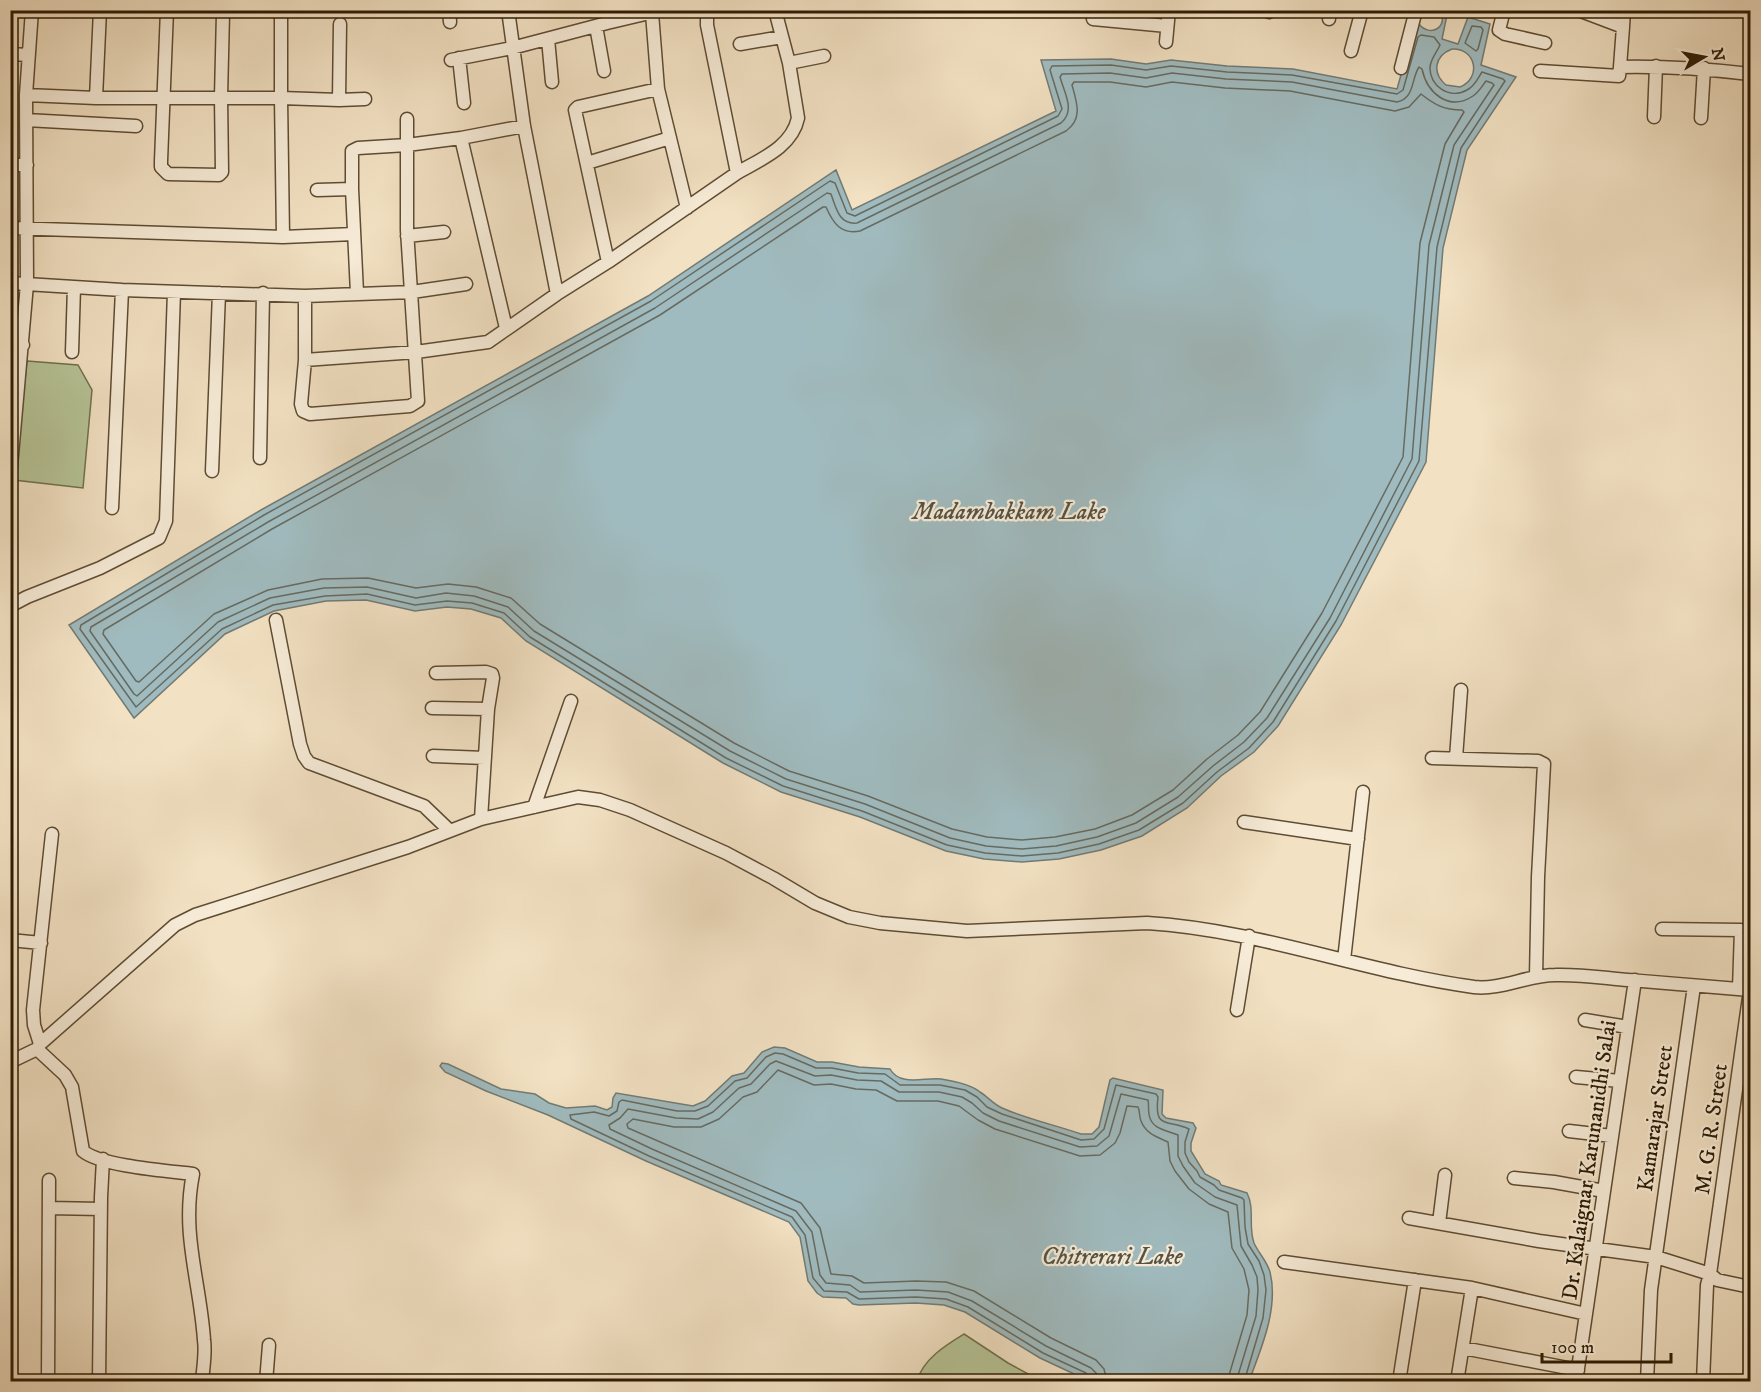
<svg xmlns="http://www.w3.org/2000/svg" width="1761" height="1392" viewBox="0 0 1761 1392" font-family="'IM FELL DW Pica',serif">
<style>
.green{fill:#b6c497;stroke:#71704d;stroke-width:1.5}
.water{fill:#a0bbbf;stroke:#727b74;stroke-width:1.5;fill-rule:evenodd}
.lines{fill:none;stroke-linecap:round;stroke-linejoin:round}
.shore{stroke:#666b61;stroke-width:1.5}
.minor-casing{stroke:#5e4c33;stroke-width:15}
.minor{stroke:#f7ecd8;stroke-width:12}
.labels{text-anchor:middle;stroke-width:4.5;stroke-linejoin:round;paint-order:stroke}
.street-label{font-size:22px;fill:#2c1b03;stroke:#f7ecd8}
.water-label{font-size:24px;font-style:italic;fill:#555345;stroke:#f7ecd8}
</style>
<rect width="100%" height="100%" fill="#f2e1c3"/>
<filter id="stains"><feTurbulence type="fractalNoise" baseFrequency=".00333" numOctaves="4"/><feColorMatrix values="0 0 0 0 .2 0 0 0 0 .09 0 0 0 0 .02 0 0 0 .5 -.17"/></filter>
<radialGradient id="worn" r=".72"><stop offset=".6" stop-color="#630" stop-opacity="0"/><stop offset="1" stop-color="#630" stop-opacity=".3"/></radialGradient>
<path class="green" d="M27 361 78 365 92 390 83 488 14 480Z
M964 1334 1008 1363 1041 1381H917C923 1359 946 1345 964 1334Z"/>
<path class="water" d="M1448 10 1442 39 1458 44 1468 17 1490 24 1481 65 1516 77 1467 150 1443 248 1426 462 1341 625 1278 726 1254 752 1221 776 1187 808 1142 836 1101 850 1059 859 1022 862 984 859 946 851 860 817 781 792 723 763 526 641 501 618 471 609 447 607 415 611 366 600 326 601 274 611 225 634 134 718 69 625 261 510 648 296 836 170 852 210 1056 111 1041 60 1111 59 1146 64 1171 60 1227 66 1293 69 1397 89 1419 11V24C1430 38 1449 27 1440 11ZM1452 49C1476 48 1482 78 1460 87L1446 85C1432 73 1434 56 1452 49Z
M774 1047 785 1048 817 1062H832L859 1067 890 1069C900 1087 925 1077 941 1079 954 1081 970 1084 980 1092 988 1097 993 1104 1002 1108 1027 1119 1055 1125 1081 1134H1092L1099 1127 1110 1080 1113 1078 1163 1090 1162 1114 1166 1118 1193 1123 1196 1128 1191 1143V1151L1205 1174 1219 1181 1221 1185 1247 1193C1255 1208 1248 1227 1254 1243 1259 1254 1267 1261 1270 1272 1279 1308 1261 1349 1249 1381H1089L1040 1358 965 1312 944 1305 916 1303 859 1305 853 1304 846 1298 823 1297 817 1293 808 1281 800 1237 789 1222 646 1161 548 1115 486 1091 445 1072 440 1066 442 1063 448 1064 501 1089 535 1094 549 1103 566 1108 595 1106 607 1110 612 1107 613 1098 616 1093 693 1106 705 1101 732 1076 744 1073 762 1052Z"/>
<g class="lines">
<path class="shore" d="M1472 26 1481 27 1483 30 1478 49 1476 51 1465 43Z
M1421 35 1434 37 1440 45C1437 52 1431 58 1430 67 1429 86 1450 100 1467 90 1475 86 1478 78 1482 72L1503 79 1505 81 1461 148 1437 247 1419 461 1336 621 1273 722 1249 748 1217 772 1183 803 1139 830 1099 844 1058 853 1022 856 985 853 947 845 862 811 783 786 726 758 530 637 504 613 472 603 447 601 415 605 367 594 325 596 273 605 222 629 136 707 80 629 81 625 264 515 651 301 830 181 835 183 847 213 855 216 1058 116 1062 109 1050 70 1052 66 1111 65 1146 70 1171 66 1227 72 1292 75 1397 94 1403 90 1418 37Z
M1419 67 1422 69C1427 93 1449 112 1473 96 1479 92 1482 86 1486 81L1492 83 1494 85 1454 145 1429 245 1412 459 1330 618 1267 718 1244 742 1213 766 1178 797 1136 823 1097 837 1056 846 1022 849 986 846 950 838 865 804 786 779 730 751 534 631 508 607 474 596 446 593 416 598 367 587 324 588 270 598 218 622 137 696 134 694 90 631 91 627 268 522 655 308 827 193 831 194C836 208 839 225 857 223L1061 123C1076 111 1064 92 1060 77L1062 74 1110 73 1146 78 1172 73 1226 79 1292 82 1397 102C1415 98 1411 79 1419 67Z
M1074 82H1110L1146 87 1172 82 1225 88 1290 91 1395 111 1409 107 1421 94C1435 105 1444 110 1462 110L1464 112 1445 144 1420 243 1403 457 1322 613 1260 712 1238 735 1207 759 1173 790 1132 815 1095 829 1055 837 1022 840 987 837 952 829 868 796 789 771 734 743 540 624 511 598 476 587 448 584 416 588 368 578 322 579 268 590 214 614 139 682 136 681 103 634 104 630 272 529 660 315 823 207H826C833 223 841 235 860 231L1066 131C1083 119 1077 103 1072 85Z
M1090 1382 1086 1373 1043 1353 968 1307 946 1299 916 1297 859 1299 847 1292 824 1291 813 1278 805 1235 792 1217 649 1156 571 1119 570 1115 594 1112 609 1116 617 1111 619 1102 622 1100 677 1111H695L708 1106 735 1081 747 1078 766 1057 775 1053 783 1054 816 1068H832L858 1073 885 1074 900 1085H940L965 1090 977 1097 987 1107 1002 1114 1081 1140 1094 1139 1104 1129 1116 1085 1156 1094 1158 1097C1154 1130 1167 1119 1189 1129L1185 1142V1153L1189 1162 1197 1171 1200 1177 1214 1185 1219 1190 1242 1198 1244 1200 1245 1227 1248 1244 1259 1261 1264 1275 1266 1290 1263 1318 1244 1382
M1098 1382 1096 1373 1091 1368 1046 1346 972 1301 948 1292 916 1290 860 1292 850 1285 826 1283 820 1275 812 1232 796 1211 652 1149 610 1129 609 1125 620 1118 628 1109 676 1118 698 1119 713 1112 739 1088 751 1084 770 1064 776 1061 815 1076 831 1075 857 1080 881 1081 899 1092H939L962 1097 972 1103 983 1113 999 1121 1080 1147 1097 1146 1109 1136 1121 1094 1148 1100C1149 1104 1148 1108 1149 1114 1151 1130 1167 1130 1178 1135V1156L1183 1166 1195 1183 1215 1197 1237 1205 1241 1246 1252 1265 1257 1277 1258 1290 1256 1316 1236 1382
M1107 1382 1104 1369 1096 1360 1051 1338 974 1291 946 1282 916 1281 864 1283 852 1276 831 1274 820 1228 801 1203 628 1128 627 1124 633 1119 674 1127H701L719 1119 743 1097 757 1092 778 1070 814 1085 831 1084 856 1089 876 1090 897 1101H938L959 1106 978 1120 995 1129 1080 1156 1100 1155 1115 1143 1120 1133 1127 1106 1138 1107C1140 1111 1139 1116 1141 1121 1146 1134 1157 1137 1168 1142L1170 1161 1175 1171 1189 1189 1209 1204 1228 1212 1232 1248 1244 1269 1249 1290 1247 1315 1227 1382"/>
<defs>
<path id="minor" d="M167 10 161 161V167L168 174 219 175 222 172 221 97 223 13
M449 10 450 22
M508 10 524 126 557 294
M1504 10 1499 30 1505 34 1545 43
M1578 10 1623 27 1624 10
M1269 12V10
M652 13 658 89 687 208
M1093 19 1167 26
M1329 19V10
M596 26 604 71
M1623 27 1620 67C1664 66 1707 69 1750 74
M548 39 552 82
M1166 42 1169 10
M740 44 782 37
M1351 51 1362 10
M10 54 28 55
M459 58 464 103
M451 60 512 48 607 23 662 10
M789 63 824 56
M1401 68 1416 10
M1540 71 1619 76 1620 67
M26 95 96 98H281V16
M96 98 100 10
M339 100 365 99
M1654 117 1656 66
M1701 118 1704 68
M26 120 136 126
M461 138 524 126
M587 163 670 138
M10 165H27
M737 173C761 159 792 147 798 118L789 63 775 10
M317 190 352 189
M10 228 283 237 281 98 339 100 340 24
M407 236 444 232
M283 237 354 234
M608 262 575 110 578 107 658 89
M10 283 122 290 305 296 412 292 466 284
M357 293 352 189V151L358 148 407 145V119
M305 296V360L416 352 488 342 557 294 608 262 737 173 707 25V10
M10 344 23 345
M72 352 74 287
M305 360 301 404 303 411 310 414 410 406 418 401 407 230V145L461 138 506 328
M260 458 263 293
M212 471 219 293
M10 478 27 284 26 95 32 10
M112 508 122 290
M10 606 27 597 100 568 159 538 166 521 174 292
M276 620 300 744 304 756 309 763 424 806 449 830
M436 673 486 672 492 674 493 678 488 709 481 819
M432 708 488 709
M433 756 485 758
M1432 758 1538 761 1544 764 1538 877 1536 977
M1456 758 1461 690
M534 807 571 701
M1244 822 1358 839
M1662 929 1741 930 1739 989
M10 940 41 943
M1344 960 1363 792
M1237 1010 1249 936
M1585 1020 1628 1027
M40 1044 34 1025 33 1010 52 834
M37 1049 65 1075 72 1087 83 1151C100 1166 168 1171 193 1174 181 1234 200 1281 204 1340 206 1353 203 1368 202 1382
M10 1062 37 1049 40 1044 175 925 195 915 408 847 481 819 578 797 600 800 630 810 726 853 773 878 815 903 849 917 880 923 967 931 1147 923C1260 930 1363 972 1474 987 1501 990 1528 975 1555 975 1579 974 1604 978 1628 980 1669 983 1710 987 1750 990
M1576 1077 1620 1081
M1569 1131 1612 1136
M1514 1178 1554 1182 1604 1191
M49 1208 101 1209
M1409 1218 1539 1241 1656 1257 1710 1274 1717 1280 1750 1287
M1439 1223 1445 1175
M1284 1262 1472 1288 1457 1382
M1472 1288 1586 1314
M1463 1348 1578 1370
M48 1382 49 1180
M99 1382 101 1197 103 1159
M266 1382 269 1345
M1399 1382 1415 1280
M1576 1382 1635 980
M1647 1382 1651 1290 1694 986
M1703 1382 1707 1285 1710 1274 1750 990"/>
</defs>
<use href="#minor" class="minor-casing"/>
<use href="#minor" class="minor"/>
</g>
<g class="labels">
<g class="street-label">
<text transform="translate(1654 1118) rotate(-82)" y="8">Kamarajar Street</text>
<text transform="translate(1710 1129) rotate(-82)" y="8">M. G. R. Street</text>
<text transform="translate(1588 1160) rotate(-82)" y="8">Dr. Kalaignar Karunanidhi Salai</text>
</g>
<g class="water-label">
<text x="1009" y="519">Madambakkam Lake</text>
<text x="1112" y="1264">Chitrerari Lake</text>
</g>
</g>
<rect width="1761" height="1392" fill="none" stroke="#f2e1c3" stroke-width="36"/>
<rect x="12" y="12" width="1737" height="1368" fill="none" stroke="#2c1b03" stroke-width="3"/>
<rect x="18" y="18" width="1725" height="1356" fill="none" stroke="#2c1b03" stroke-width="1.5"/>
<g transform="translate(1704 57) rotate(80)" stroke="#f7ecd8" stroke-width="4.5" paint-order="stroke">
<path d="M0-4.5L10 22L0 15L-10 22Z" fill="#2c1b03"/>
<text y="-9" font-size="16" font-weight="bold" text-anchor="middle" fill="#2c1b03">N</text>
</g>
<path d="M1542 1353v9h129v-9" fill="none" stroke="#2c1b03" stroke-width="3"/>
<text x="1551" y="1353" font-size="18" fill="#2c1b03" stroke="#f7ecd8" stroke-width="4.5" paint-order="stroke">100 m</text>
<rect width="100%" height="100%" filter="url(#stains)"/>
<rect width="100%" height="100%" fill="url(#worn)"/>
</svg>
